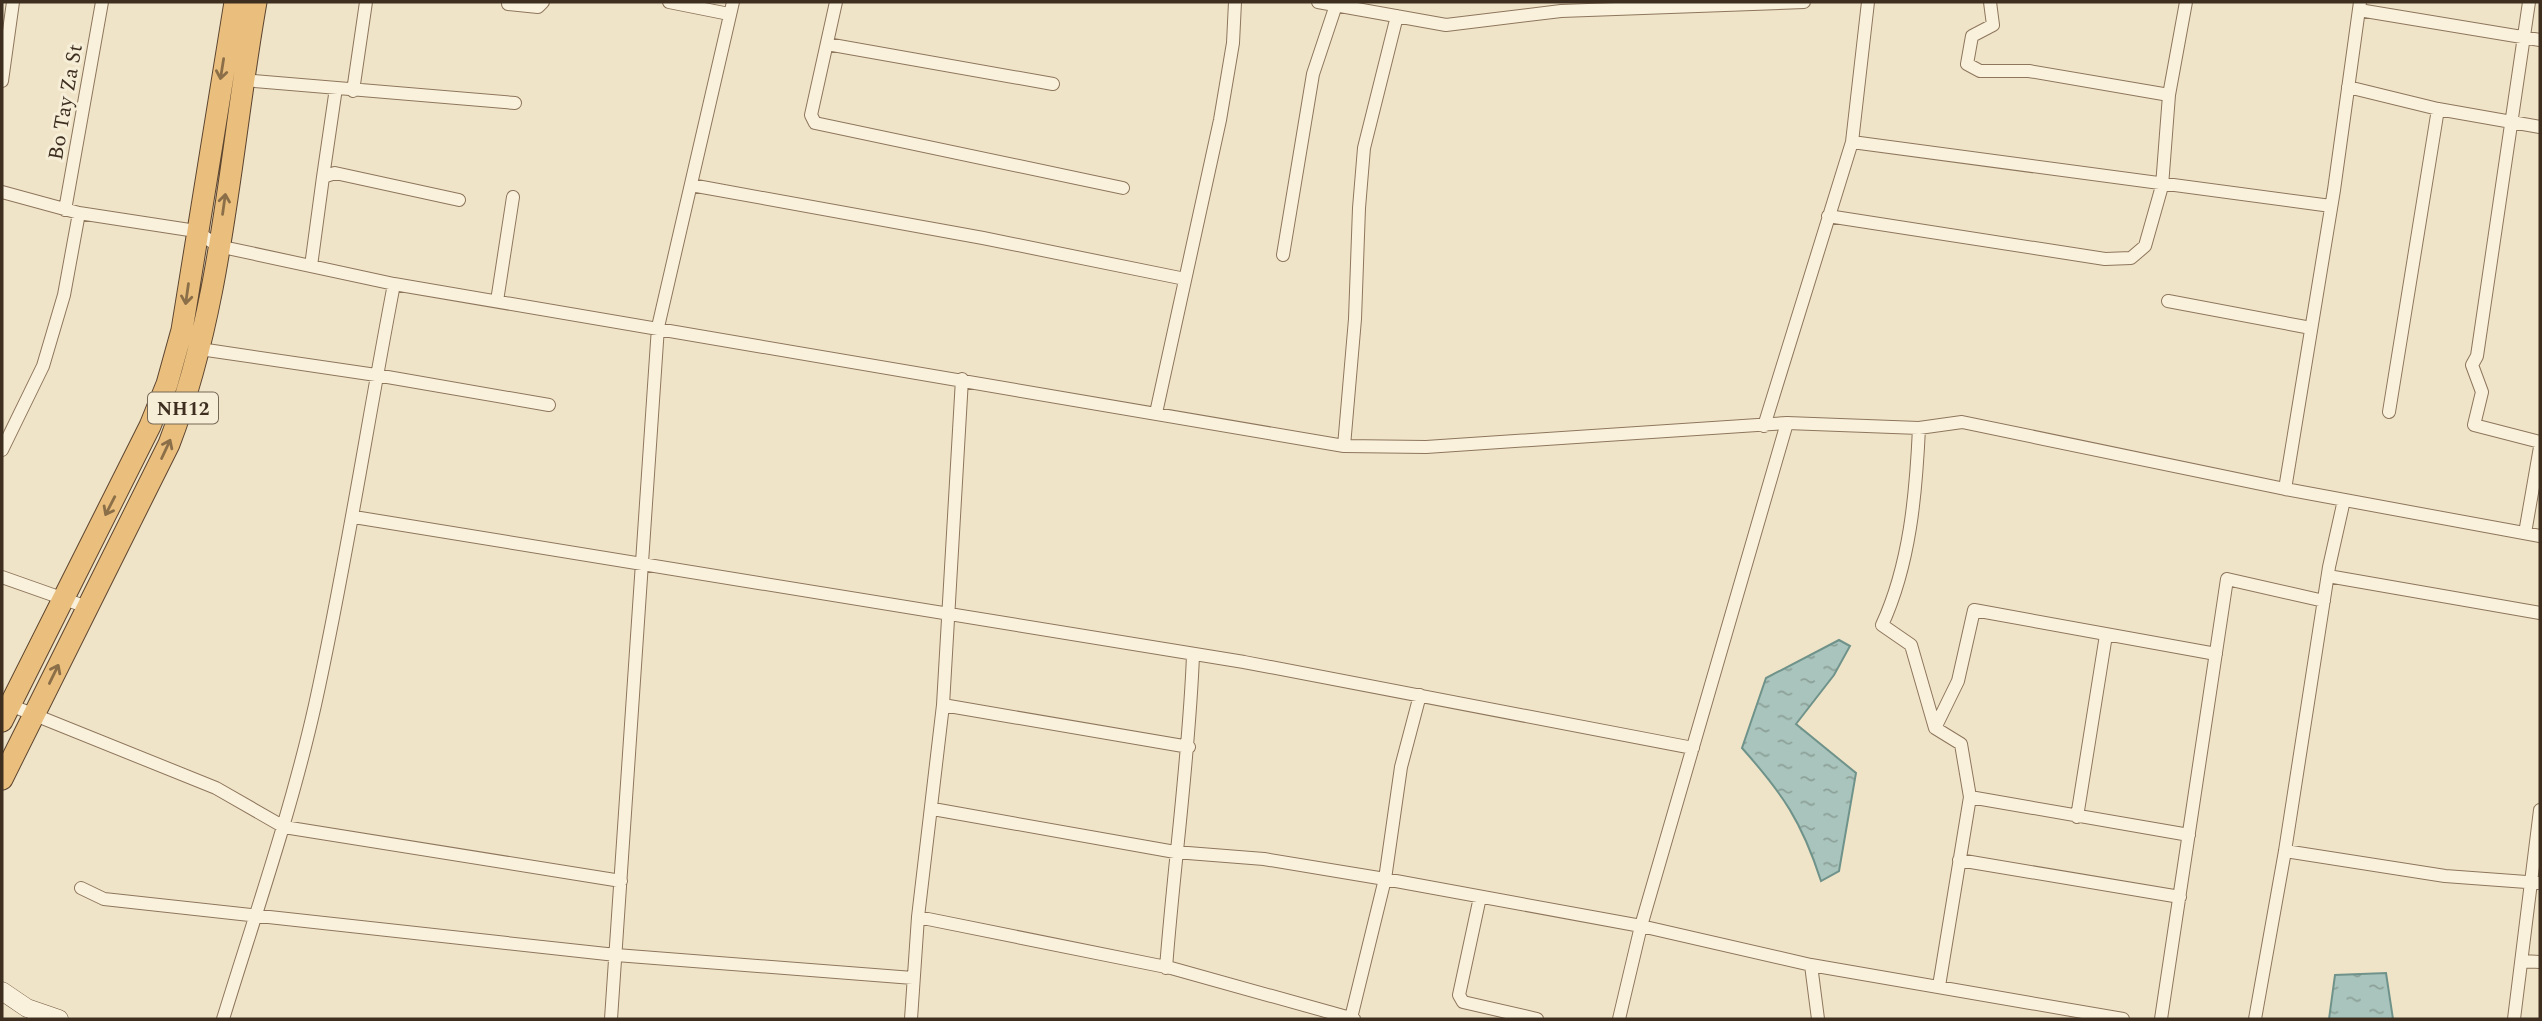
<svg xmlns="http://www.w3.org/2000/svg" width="2542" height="1021" viewBox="0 0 2542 1021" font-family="Spectral,serif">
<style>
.water{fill:url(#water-ripples);stroke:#6f938a;stroke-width:2}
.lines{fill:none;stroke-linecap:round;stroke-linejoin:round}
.minor-casing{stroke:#8d765c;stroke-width:14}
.secondary-casing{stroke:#6f573f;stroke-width:19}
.trunk-casing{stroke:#5b4430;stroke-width:23}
.minor{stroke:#faf1dc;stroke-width:12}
.secondary{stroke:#faf1dc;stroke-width:18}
.trunk{stroke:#eabe7c;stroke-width:21}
.oneway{stroke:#8b6f49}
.labels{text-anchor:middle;stroke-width:6;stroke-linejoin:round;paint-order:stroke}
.shield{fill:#f7eed8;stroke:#756857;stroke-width:2}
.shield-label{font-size:19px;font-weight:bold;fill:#3d2e20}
.street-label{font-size:21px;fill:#3d2e20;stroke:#f7eed8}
</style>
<defs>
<pattern id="water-ripples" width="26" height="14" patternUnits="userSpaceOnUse" patternTransform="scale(1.75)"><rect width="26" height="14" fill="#a9c4bc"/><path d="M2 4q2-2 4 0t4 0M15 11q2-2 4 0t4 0" fill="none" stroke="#8ba098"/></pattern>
</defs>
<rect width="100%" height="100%" fill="#f0e4c8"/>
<path class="water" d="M1839 640 1850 646 1834 675 1796 724 1856 773 1839 871 1821 881C1802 822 1783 794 1742 748L1766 678Z
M2386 973 2393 1019H2329L2335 975Z"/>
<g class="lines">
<defs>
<path id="minor" d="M669 2 729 14
M836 2 811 115 815 123 1123 188
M1318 2 1446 25 1561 11 1804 2
M1990 2 1993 25 1972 36 1967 64 1980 71H2029L2169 95
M2529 2 2477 356 2472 365 2482 392 2474 425 2540 442
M508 4 538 7 543 2
M2359 10 2540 40
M827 44 1053 84
M243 80 515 103
M2 81 13 2
M2348 87 2438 109 2540 127
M353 91 366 2
M1852 142 2331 206
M323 177 336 88
M691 185 983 238 1185 279
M2 192 79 213 196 231 218 246 394 284 1344 446 1426 447 1787 423 1919 428 1962 422 2285 489 2540 536
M65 210 102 2
M1828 216 2105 259 2131 258 2145 246 2162 186 2169 95 2186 2
M1283 255 1313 74 1336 5
M311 266 323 177 335 173 459 200
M497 301 513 197
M2168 301 2311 328
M200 349 376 375 549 405
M2389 412 2438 109
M1156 413 1220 120 1233 43 1235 2
M1764 426 1852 142 1868 2
M1919 428C1916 494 1910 564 1882 625L1911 645 1935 728
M1344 446 1355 319 1359 208 1364 148 1397 16
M2 450 43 366 64 295 79 213
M2285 489 2334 190 2360 2
M354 517 1244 662 1693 748
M2525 533 2540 447
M2328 576 2540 613
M2 577 87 607
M10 705 216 788 284 827 621 881
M943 705 1189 747
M1970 797 2189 835
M933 809 1175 852 1264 859 1385 879 1641 926 1811 965 2123 1019
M2077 817 2106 635
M2285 851 2445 876 2540 883
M1959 860 2180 897
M81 888 104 899 616 955 913 978
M1480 897 1459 995 1463 1002 1537 1019
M918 917 1171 968 1354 1019
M2522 961 2540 962
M1811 965 1818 1019
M1166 968C1174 863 1189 760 1193 655
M1939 986 1970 797 1961 744 1935 728 1958 681 1974 610 2216 654
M1351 1018 1385 879 1401 767 1420 695
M223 1019C255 915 291 812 315 705 346 565 367 424 394 284
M611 1019 658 327 733 2
M911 1019 918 917 943 705 962 379
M1619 1019 1641 926 1787 423
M2161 1019 2227 579 2324 601
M2255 1019 2285 851 2329 567 2344 500
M2514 1019 2540 810"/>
<path id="secondary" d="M2 991 27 1008 59 1019"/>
<path id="trunk" d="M2 721 150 426 167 384 182 330 235 2
M2 779 169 444C223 304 230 149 256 2"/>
</defs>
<use href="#minor" class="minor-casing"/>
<use href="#secondary" class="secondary-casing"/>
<use href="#trunk" class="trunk-casing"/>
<use href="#minor" class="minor"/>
<use href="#secondary" class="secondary"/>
<use href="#trunk" class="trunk"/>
</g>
<defs><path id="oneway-shaft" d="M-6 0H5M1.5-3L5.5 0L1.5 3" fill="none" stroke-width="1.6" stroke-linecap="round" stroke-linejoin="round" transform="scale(1.75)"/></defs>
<g class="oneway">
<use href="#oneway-shaft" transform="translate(222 69) rotate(99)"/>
<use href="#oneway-shaft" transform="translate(224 204) rotate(-82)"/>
<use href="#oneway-shaft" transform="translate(187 294) rotate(98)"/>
<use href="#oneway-shaft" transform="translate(166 449) rotate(-65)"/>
<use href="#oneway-shaft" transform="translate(110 506) rotate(117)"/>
<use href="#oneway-shaft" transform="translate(54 674) rotate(-64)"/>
</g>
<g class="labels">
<rect class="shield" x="148" y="392.5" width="70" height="31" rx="5"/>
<g class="shield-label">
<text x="183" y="415">NH12</text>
</g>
<g class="street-label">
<text transform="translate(65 102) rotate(-80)" y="7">Bo Tay Za St</text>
</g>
</g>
<rect width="2542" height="1021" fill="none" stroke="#3d2e20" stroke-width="7"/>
</svg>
